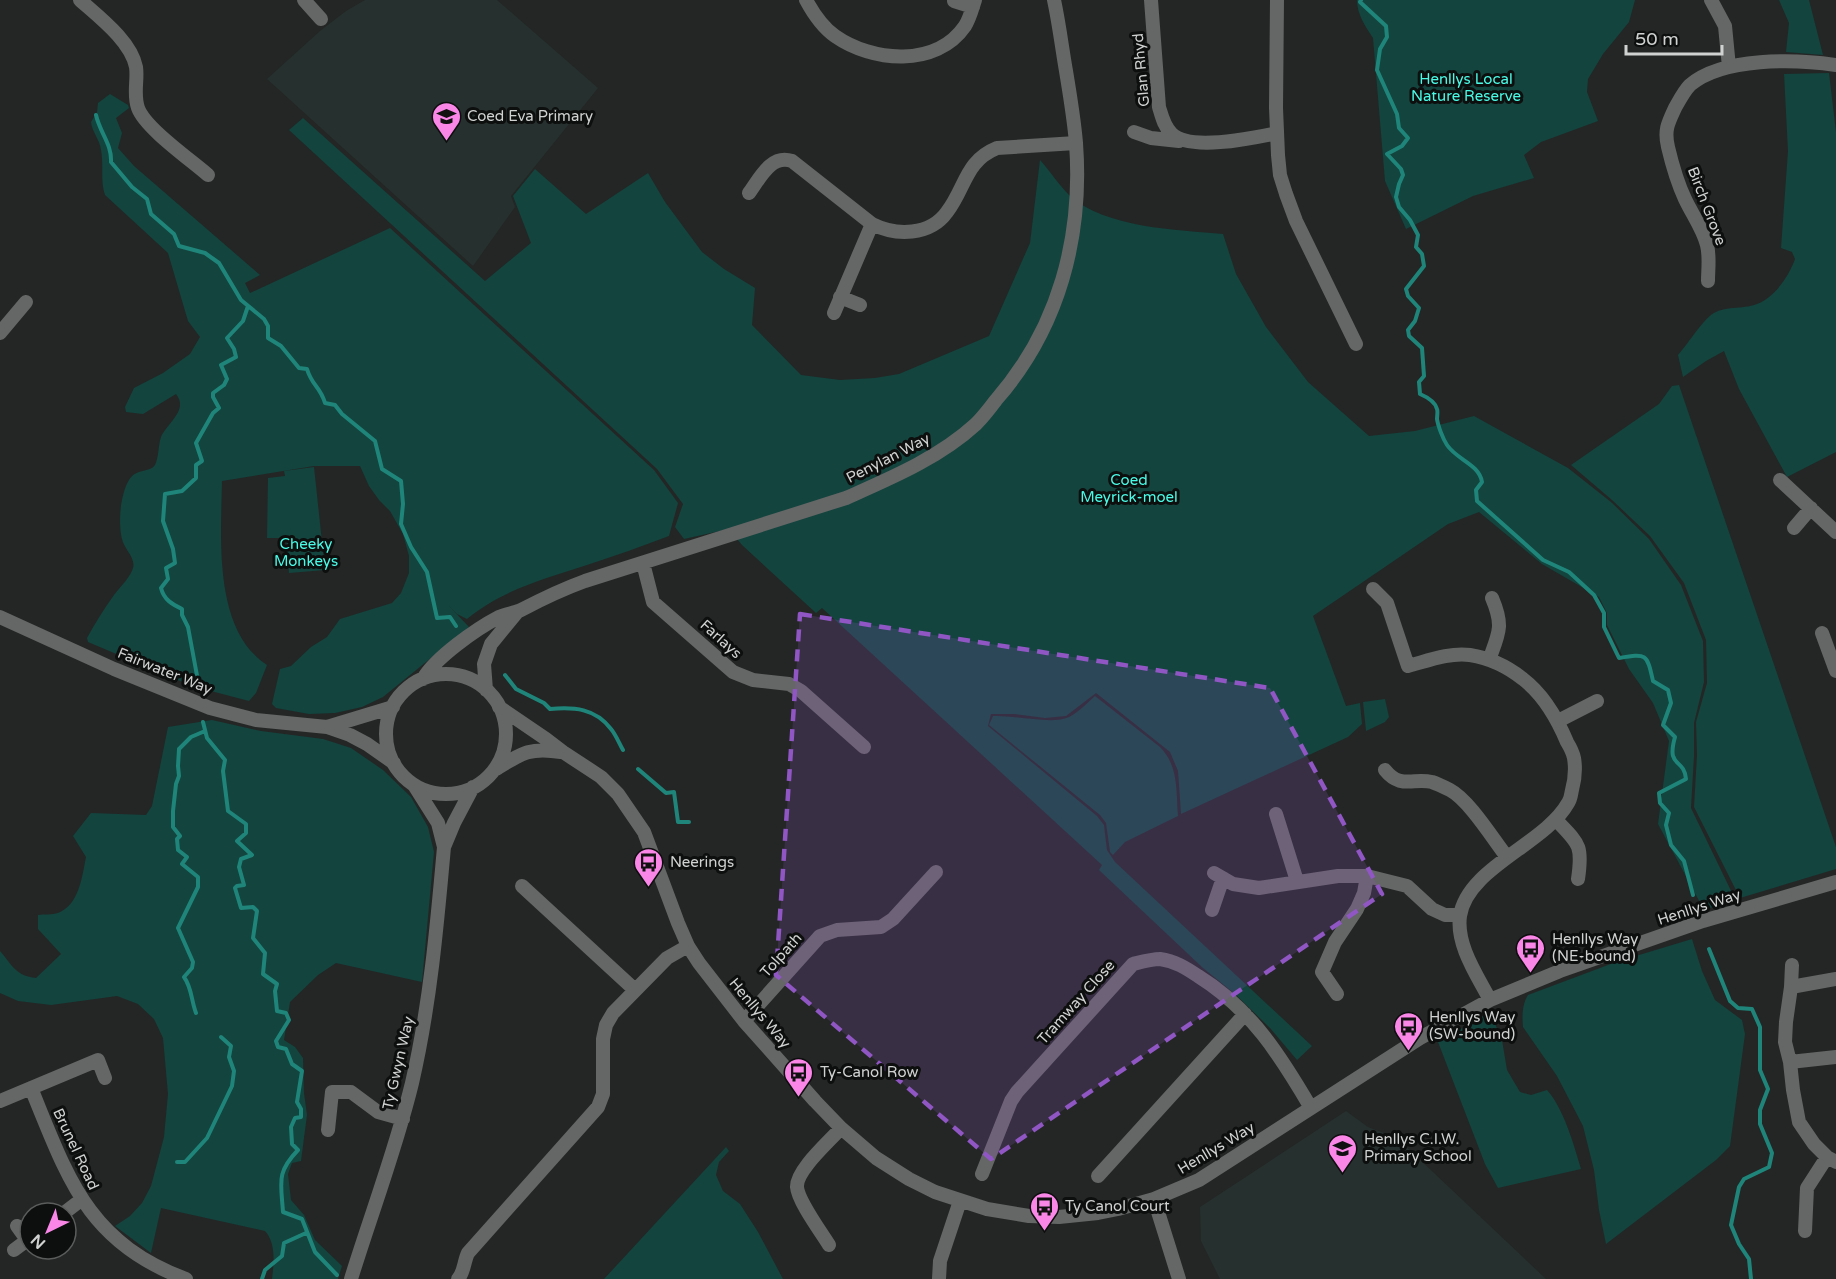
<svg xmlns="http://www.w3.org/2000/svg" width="1836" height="1279" viewBox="0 0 1836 1279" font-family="'Varela Round',sans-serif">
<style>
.built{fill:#26302e}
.green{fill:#13443e}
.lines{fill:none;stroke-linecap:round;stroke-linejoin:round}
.stream{stroke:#1f857a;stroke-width:4}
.minor{stroke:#656666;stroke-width:14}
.marked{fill:#9056c4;fill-opacity:0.2;stroke:#9056c4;stroke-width:4.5;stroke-dasharray:12 8;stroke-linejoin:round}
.labels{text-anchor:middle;stroke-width:6;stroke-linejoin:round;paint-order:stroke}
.street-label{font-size:15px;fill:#d0d2d1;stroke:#0d0e0e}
.park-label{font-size:15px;fill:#48fbe6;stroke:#0d0e0e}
.poi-label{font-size:15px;fill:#d0d2d1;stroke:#0d0e0e;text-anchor:start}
</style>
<rect width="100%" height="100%" fill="#232625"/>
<path class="built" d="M365 0H497L598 88 511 196 515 207 473 266 267 79 320 31 346 11Z
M1346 1111 1368 1127 1397 1138 1546 1279H1220L1201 1241 1200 1207Z"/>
<path class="green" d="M1357 0H1635L1629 22 1603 54 1588 79 1587 92 1598 121 1541 142 1524 155 1534 178 1473 196 1406 229 1385 181 1373 38C1365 26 1357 14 1357 0Z
M1779 0H1809L1823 55 1786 52 1789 23Z
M1829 73 1836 132V452L1787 477 1739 389 1724 351 1706 361 1683 377 1678 355C1687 345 1701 323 1711 315 1724 305 1742 310 1757 304 1775 297 1789 276 1795 259L1792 252 1781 248 1788 151 1784 74Z
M110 94 128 105 129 108 116 118 122 133 118 148 134 166 260 275 245 283 250 293 390 228 654 470 678 503 669 536C642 546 615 556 587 565 544 579 502 590 467 619L457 614 449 606 469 627 383 697 362 707 335 713 309 714 276 708 272 704 280 669 291 666 311 647 327 637 340 619 392 603 401 593 409 573V556L403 534 390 511 379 500 369 486 360 466H314L222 481C221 538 213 630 267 665L256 693 249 701 192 686 88 642 87 638C95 623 104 609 114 595 120 587 130 578 133 568 136 558 124 549 122 539 118 523 120 495 129 480 136 468 150 473 155 465 159 457 158 446 161 437 167 423 189 410 176 394L143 414 126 412 125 407 134 388 163 373 190 354 200 337 188 321 168 253 105 195C100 181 104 166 101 150 100 140 92 132 91 122L97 112 98 103Z
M303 118 485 281 531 243 513 196 535 169 586 214 648 173 665 202 702 252 724 269 755 288 752 325 801 375 840 380 875 378 899 374 989 336 1030 243 1040 160C1050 171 1059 185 1069 195 1104 228 1178 230 1223 234L1236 274 1266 327 1308 382 1369 436 1415 431 1474 416 1568 468 1611 502 1649 539 1681 585 1703 641 1704 682 1694 723V756L1691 808 1735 899 1704 910 1658 824 1669 741 1653 703 1629 669 1607 625V613L1599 597 1542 564 1479 512 1448 524 1313 616 1346 706 1360 703 1362 724 1348 737 1181 814 1178 771 1170 752 1096 693 1066 716 1045 718 1015 714H991L988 726 1097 816 1104 825 1107 850 1115 862 1312 1046 1297 1060 1270 1028 1235 994 1203 968 1099 870 1102 865 822 608 816 613 742 545 729 529 684 539 675 527 683 504 657 469 289 130Z
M1679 385 1836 847V869L1740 898 1694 807 1697 755 1696 722 1707 683 1706 640 1684 583 1650 536 1612 500 1571 465 1659 404 1672 386Z
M314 467 325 570 289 573 286 538H267L268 478 285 476 284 471Z
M1095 696 1160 747C1179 766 1176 792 1178 816L1125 842 1113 855 1110 852 1106 823 1100 815 989 725 993 716C1014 715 1052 725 1069 717 1079 712 1087 703 1095 696Z
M1385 699 1389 717 1385 722 1366 731 1363 702Z
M212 720 261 731 323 739 351 748 383 770 411 797 428 827 434 852 422 982 336 963 318 975 290 1002 284 1040 295 1047 303 1058 304 1093 307 1115 301 1161 292 1163 288 1174 291 1200 304 1215 315 1240 342 1266 338 1279H272C274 1263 276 1243 265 1231L161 1208 151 1253 115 1226 130 1216 142 1203 151 1186 164 1137 168 1094 163 1038 154 1019 138 1004 117 996 51 1005 18 1001 0 993V951C12 965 16 976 36 978L61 954 38 929V915C44 914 52 915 58 913 79 905 82 877 86 857L73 836 91 813 146 815 152 806 168 727Z
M1692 939 1702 971 1715 1000 1742 1020 1745 1034 1730 1146 1716 1160 1606 1244 1599 1210 1594 1170 1583 1126 1557 1076 1523 1027C1522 1016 1522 1004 1528 995L1616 962Z
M1490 1012 1502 1040 1507 1070 1520 1092 1531 1095 1547 1090C1564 1109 1574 1145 1581 1169L1498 1188 1485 1164 1438 1042Z
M726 1147 729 1151 719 1162 716 1175 723 1191 740 1204 758 1232 783 1279H604Z"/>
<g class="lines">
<path class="stream" d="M1361 0 1360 2 1386 26 1387 37 1380 49 1377 70 1397 114 1399 128 1408 138 1402 146 1387 154 1401 169 1403 175 1399 184 1396 197 1399 207 1410 220 1418 235 1416 247 1422 254 1424 266 1406 289 1408 296 1419 308 1415 321 1408 330 1409 336 1422 348 1424 376 1419 382 1420 394C1427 397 1435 401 1437 409 1438 411 1437 417 1437 419 1438 426 1443 439 1447 445 1457 460 1479 464 1482 482L1476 490 1477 501 1543 560 1569 572 1594 595 1604 613V627L1619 658C1647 653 1647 654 1653 681L1668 690 1671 703 1663 725 1675 737C1666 769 1684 757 1686 779L1659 793 1660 803 1669 813 1666 825 1671 845 1684 861 1693 895
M96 115C100 133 112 144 111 162L132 187 147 199 151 214 174 234 179 246 205 253 219 263 241 300 264 319 268 326V338L281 346 299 368 307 369C312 386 320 386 325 403L335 405 342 414 375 441 382 469 401 481 403 504 401 524 411 547 427 572 437 618 450 617 456 626
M505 675 516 689 544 703 550 709C574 707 595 708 611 729 616 735 619 743 623 750
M198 681 188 627 182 615V609C172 604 164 600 161 588L168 579 166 568 175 563 173 549 163 521 165 494 182 491 196 478V465L202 461 196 443 213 413 219 408 213 397V393L224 385 227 379 221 365 236 357 234 349 227 338 243 321 248 306
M203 722 207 738 225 760 223 771 228 811 246 824V833L237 841 252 855 241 859 239 867 244 885 237 886 235 888 241 908 253 907 257 911 253 938 265 953 263 974 277 984 275 991 277 1011 286 1013 289 1020 276 1041 278 1047 286 1049 292 1064 302 1071 297 1102 301 1109V1117L295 1118 291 1127 292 1144 298 1150C276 1173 281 1182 283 1212L302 1219 315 1252 337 1275
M638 769 666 793 674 792 678 822H689
M1709 949 1730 1001 1738 1008 1752 1009 1760 1027V1070L1768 1089 1760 1110V1124L1772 1153 1769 1167 1744 1179 1739 1187 1731 1225 1739 1244 1749 1259 1751 1279
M196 1013C191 1000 192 988 184 977L192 968 193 962 178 928 198 887V877L182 864 187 857 178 850 177 839 180 836 173 827V811L176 784 179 776 178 766 179 749 191 737 205 731
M177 1162H185L207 1138 232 1086 234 1071 229 1057 231 1046 221 1037
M262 1279 265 1270 282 1256 284 1243 306 1233"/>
<path class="minor" d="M80 0C99 17 131 41 136 67 138 80 133 94 138 108 145 128 191 160 208 175
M304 0 321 19
M806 0C813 13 822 27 835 36 872 62 936 68 965 26 970 18 972 9 975 0
M1151 0 1159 107C1162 117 1164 126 1171 133 1189 152 1253 138 1277 133
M1277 0 1276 108 1278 155 1280 175 1286 194 1296 221 1356 344
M1711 0 1725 26 1729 67
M954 1 973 7
M1134 132 1151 138 1179 141
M749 193C760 178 771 154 792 161L872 224C896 236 930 236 947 212 966 187 965 161 997 148L1076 143
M1708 281C1708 269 1710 257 1707 245 1703 229 1692 214 1685 199 1678 184 1672 164 1668 147 1664 130 1668 123 1675 108 1679 101 1684 91 1690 85 1723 57 1795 59 1836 65
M840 297 860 305
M834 313 872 224
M0 333 26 302
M1780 480 1836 532
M1794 528 1811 508
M643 563 653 602 733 672 753 680 789 684 801 691 864 747
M1373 589 1387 603 1408 666C1427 661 1450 652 1470 655 1489 658 1508 667 1523 679 1544 695 1557 718 1567 742 1570 747 1573 753 1574 758 1576 770 1575 779 1572 790 1571 794 1571 799 1568 803 1545 844 1467 868 1460 916 1456 945 1477 975 1490 1000
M0 617 114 669 210 708 256 720 327 727 350 735 367 744 394 763
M1822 633 1836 671
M1489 660C1499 633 1504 626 1492 598
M386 734a60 60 0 1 1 120 0a60 60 0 1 1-120 0Z
M423 679C435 658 476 629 499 617 506 614 514 613 521 610 542 599 563 589 585 581L846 498C891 478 939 458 976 424 983 417 990 408 996 400 1059 328 1083 237 1076 143 1074 119 1070 95 1066 71 1062 48 1059 23 1054 0
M486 690 484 664 491 644 518 611
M499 707 546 739 563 752 601 777 618 794 644 832 678 923 688 946 699 963 744 1021 815 1101 841 1128 876 1158 909 1179 935 1192 987 1209 1029 1216 1059 1217 1098 1213 1118 1209 1154 1199 1199 1180 1420 1038 1490 1000 1560 971 1703 921 1836 882
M1558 721 1597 701
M327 727 393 707
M496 769C522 753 530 747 561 752
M1385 770C1400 789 1413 778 1432 782 1438 784 1444 787 1450 790 1469 800 1493 839 1507 857
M414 785 438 823 444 847
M1276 814 1297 881
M1556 820C1579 844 1583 845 1578 879
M1214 873 1233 884 1259 888 1338 876H1367L1407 886 1432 909 1445 915H1460
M522 886 635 990
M1212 910 1223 878
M1792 965 1791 987 1786 1022 1785 1042 1790 1062 1793 1090 1799 1122 1814 1144 1827 1157 1836 1162
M1791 987 1836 979
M1337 994 1322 972 1335 942 1357 909 1364 893 1367 876
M744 1021 820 936 837 930 881 927 893 919 936 872
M1790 1062 1836 1057
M31 1088C68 1178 87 1242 186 1279
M0 1101 98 1060 105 1078
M328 1130 332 1092H351L378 1112 403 1119
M982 1174 1011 1101 1017 1092 1133 964C1141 962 1152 959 1160 959 1175 961 1186 968 1198 976 1251 1009 1280 1055 1311 1108
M1098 1176 1245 1014
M1154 1199 1179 1279
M64 1213 81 1200
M17 1226 27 1240
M1805 1231 1807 1188 1827 1157
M829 1245C821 1232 798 1201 797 1187 796 1170 830 1141 841 1128
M14 1250 30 1238
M351 1279C371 1214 396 1149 412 1083 430 1005 437 926 444 847L454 823 473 787
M458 1279C464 1273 464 1261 468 1253L598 1107 603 1094V1039L606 1025 613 1013 667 958 688 946
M939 1279 940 1261 960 1201"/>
</g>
<path class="marked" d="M800 614 1270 688 1382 894 991 1159 776 975Z"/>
<defs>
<symbol id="school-pin" viewBox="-11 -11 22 30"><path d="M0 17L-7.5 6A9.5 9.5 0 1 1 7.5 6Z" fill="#fa87e7" stroke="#0d0e0e"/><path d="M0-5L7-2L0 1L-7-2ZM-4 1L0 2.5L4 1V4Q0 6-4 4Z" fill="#111"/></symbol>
<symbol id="bus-pin" viewBox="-11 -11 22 30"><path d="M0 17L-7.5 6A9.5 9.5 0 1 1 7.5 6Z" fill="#fa87e7" stroke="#0d0e0e"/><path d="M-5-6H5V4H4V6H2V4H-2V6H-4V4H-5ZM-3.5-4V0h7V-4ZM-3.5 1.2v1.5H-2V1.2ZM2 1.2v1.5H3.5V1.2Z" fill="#111"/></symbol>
</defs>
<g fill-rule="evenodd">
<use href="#school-pin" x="430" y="100" width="33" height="45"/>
<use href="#bus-pin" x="632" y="846" width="33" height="45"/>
<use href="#bus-pin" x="1514" y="932" width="33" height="45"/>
<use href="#bus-pin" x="1392" y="1010" width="33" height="45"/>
<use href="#bus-pin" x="782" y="1056" width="33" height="45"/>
<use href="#school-pin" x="1326" y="1132" width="33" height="45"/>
<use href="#bus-pin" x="1028" y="1190" width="33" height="45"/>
</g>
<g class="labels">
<g class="street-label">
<text transform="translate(1141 70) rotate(-95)" y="5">Glan Rhyd</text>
<text transform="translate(1707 206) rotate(69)" y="5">Birch Grove</text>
<text transform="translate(888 458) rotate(-27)" y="5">Penylan Way</text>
<text transform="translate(721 639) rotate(42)" y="5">Farlays</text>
<text transform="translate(165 671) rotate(22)" y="5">Fairwater Way</text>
<text transform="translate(1699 907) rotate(-18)" y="5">Henllys Way</text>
<text transform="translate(781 955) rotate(-48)" y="5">Tolpath</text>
<text transform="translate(1076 1002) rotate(-48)" y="5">Tramway Close</text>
<text transform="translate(760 1013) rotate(50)" y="5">Henllys Way</text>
<text transform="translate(398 1063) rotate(-77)" y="5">Ty Gwyn Way</text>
<text transform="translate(1216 1148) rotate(-31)" y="5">Henllys Way</text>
<text transform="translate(76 1149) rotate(65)" y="5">Brunel Road</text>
</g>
<g class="park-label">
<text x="1466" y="84">Henllys Local<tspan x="1466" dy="17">Nature Reserve</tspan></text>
<text x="1129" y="485">Coed<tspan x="1129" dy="17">Meyrick-moel</tspan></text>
<text x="306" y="549">Cheeky<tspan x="306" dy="17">Monkeys</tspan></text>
</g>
<g class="poi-label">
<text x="467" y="121">Coed Eva Primary</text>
<text x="670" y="867">Neerings</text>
<text x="1552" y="944">Henllys Way<tspan x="1552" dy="17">(NE-bound)</tspan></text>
<text x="1429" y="1022">Henllys Way<tspan x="1429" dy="17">(SW-bound)</tspan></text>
<text x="820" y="1077">Ty-Canol Row</text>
<text x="1364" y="1144">Henllys C.I.W.<tspan x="1364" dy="17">Primary School</tspan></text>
<text x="1065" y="1211">Ty Canol Court</text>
</g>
</g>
<g transform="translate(48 1231) rotate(223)"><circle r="28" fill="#0d0e0e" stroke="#5b5c5c" stroke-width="1.5"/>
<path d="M0-4.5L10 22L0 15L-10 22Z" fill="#fa87e7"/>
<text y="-9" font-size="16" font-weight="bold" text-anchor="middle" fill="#d0d2d1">N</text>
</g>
<path d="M1626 45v9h96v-9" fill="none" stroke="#d0d2d1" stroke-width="3"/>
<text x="1635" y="45" font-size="18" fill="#d0d2d1" stroke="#0d0e0e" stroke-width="4.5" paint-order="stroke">50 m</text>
</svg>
